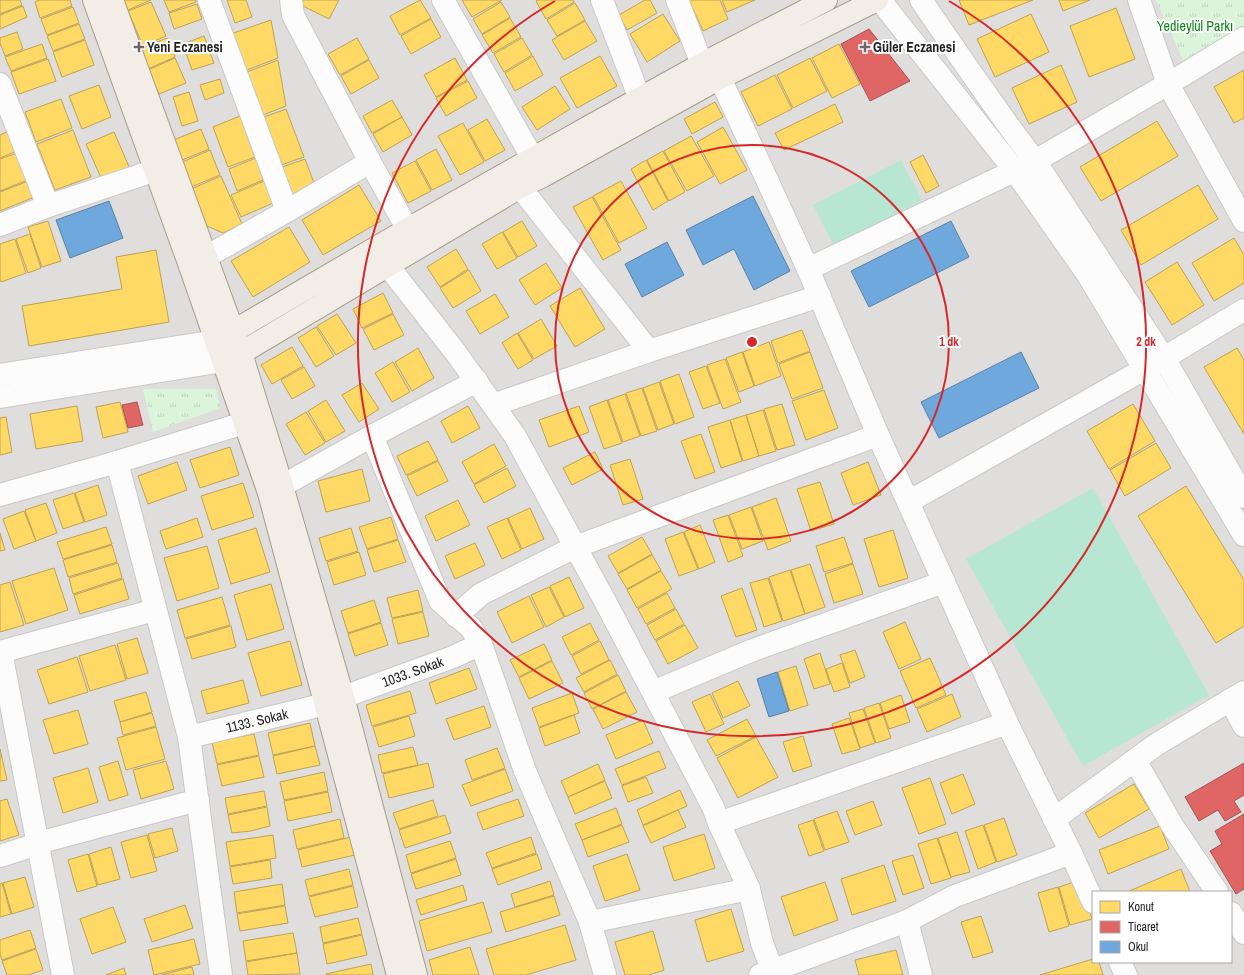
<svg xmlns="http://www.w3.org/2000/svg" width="1244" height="975" viewBox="0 0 1244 975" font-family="'Archivo Narrow',sans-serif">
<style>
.residential{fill:#dfdedc;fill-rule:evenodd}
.park{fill:url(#park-tufts)}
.pitch{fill:#b7e6d2}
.homes{fill:#ffd966;stroke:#bda252}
.shops{fill:#e06666;stroke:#a75252}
.schools{fill:#6fa8dc;stroke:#5880a4}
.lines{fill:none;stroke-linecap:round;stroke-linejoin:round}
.minor-casing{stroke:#c9c8c7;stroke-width:24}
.major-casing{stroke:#a79c86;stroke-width:24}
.minor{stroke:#fdfcfc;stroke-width:22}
.major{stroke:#f3ede7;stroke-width:22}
.ring{fill:none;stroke:#d62828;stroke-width:2}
.poi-dot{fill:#6a6968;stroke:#fff;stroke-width:1.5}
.labels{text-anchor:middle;stroke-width:4;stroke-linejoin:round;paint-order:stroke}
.park-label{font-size:14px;fill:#0c8416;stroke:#fff}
.poi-label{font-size:14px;font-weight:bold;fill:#222;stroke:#fff;text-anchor:start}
.street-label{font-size:14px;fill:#222;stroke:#fff}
.centre{fill:#d62828;stroke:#fff;stroke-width:2}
.ring-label{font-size:12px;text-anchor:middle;font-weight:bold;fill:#d62828;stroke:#fff;stroke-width:4;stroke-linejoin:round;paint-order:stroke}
</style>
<defs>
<pattern id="park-tufts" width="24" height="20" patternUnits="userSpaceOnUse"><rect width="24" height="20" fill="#daf5da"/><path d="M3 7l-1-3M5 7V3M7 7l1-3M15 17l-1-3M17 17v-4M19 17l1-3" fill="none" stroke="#bbd2bb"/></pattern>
</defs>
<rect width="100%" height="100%" fill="#f0eeeb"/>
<path class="residential" d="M0 0H1244V975H0ZM1093 892H1231V962H1093Z"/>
<path class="park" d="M1156 0H1244V27L1184 62Z
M143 389H216L220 408 153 432Z"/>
<path class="pitch" d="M901 160 922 200 834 246 813 205Z
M1093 488 1209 695 1083 766 966 559Z"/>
<path class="homes" d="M0 0H20L22 5 0 14Z
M39 0H70L72 6 40 18 35 2Z
M123 0H151L128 10Z
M164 0H196V2L169 12Z
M227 0H246L252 17 235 23Z
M301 0H339L329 19 299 4Z
M420 0 431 18 400 35 390 16Z
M462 0H502L472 17Z
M538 0H573L574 2 546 19 536 1Z
M645 0H650L657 13 627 30 619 15Z
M689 0H720L728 19 703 31Z
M722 0H755L727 12Z
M959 0H1033L969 25Z
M1059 0H1090L1063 11Z
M151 2 166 36 143 46 128 11Z
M501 2 510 17 482 34 473 19Z
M575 3 585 20 557 36 547 20Z
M197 4 202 19 174 29 169 13Z
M23 6 27 17 0 29V15Z
M73 7 79 23 47 35 41 19Z
M1116 8 1135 59 1089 77 1070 26Z
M663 14 680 41 647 62 630 34Z
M1031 14 1049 52 995 77 977 39Z
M510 18 521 37 493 53 482 35Z
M431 19 441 37 411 54 401 36Z
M271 20 278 58 239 73 225 36Z
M585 21 597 41 564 60 552 40Z
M79 24 85 39 53 51 47 36Z
M17 32 23 49 5 56 0 43V38Z
M204 36 214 63 192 70 183 44Z
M167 38 175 57 148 69 140 49Z
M357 38 369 59 340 75 328 54Z
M522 38 532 55 504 72 494 54Z
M85 40 94 65 62 77 53 52Z
M42 44 47 58 11 71 5 57Z
M839 44 860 84 832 98 812 58Z
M533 56 543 75 515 91 505 73Z
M600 56 617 86 577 108 560 78Z
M175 58 186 83 159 94 148 70Z
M455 58 467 80 436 97 424 75Z
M810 58 827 91 793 108 777 75Z
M48 59 56 81 19 94 11 72Z
M278 60 286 106 255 118 239 75Z
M369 60 379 78 351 94 341 76Z
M1061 65 1077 102 1029 124 1012 88Z
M1244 70V118L1234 123 1214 87Z
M775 75 792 109 758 126 741 92Z
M220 79 224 93 205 100 200 85Z
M468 81 477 98 446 116 436 98Z
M99 85 111 117 82 129 69 96Z
M555 86 570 109 537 130 522 107Z
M189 92 198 121 182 126 173 97Z
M61 99 72 128 36 142 25 112Z
M392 100 402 117 372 133 363 116Z
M715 102 723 117 692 134 684 119Z
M835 104 843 122 784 150 775 133Z
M286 109 304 157 273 168 256 120Z
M240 116 255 157 228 167 213 127Z
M402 117 412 135 383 152 373 134Z
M487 119 505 150 485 161 468 130Z
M1157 121 1178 156 1101 201 1080 167Z
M463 123 484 162 460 175 438 136Z
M723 127 747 170 720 184 697 142Z
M201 129 209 149 180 161 171 141Z
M11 130 19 150 0 158V135Z
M73 130 91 177 55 190 37 144Z
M114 132 130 169 102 180 86 144Z
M691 136 714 176 687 191 664 151Z
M436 149 452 180 432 190 416 160Z
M210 150 220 175 191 187 180 163Z
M663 151 685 192 669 201 647 160Z
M20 152 30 179 0 191V159Z
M923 155 939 186 926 193 910 162Z
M256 158 263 180 237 191 229 169Z
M305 159 317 191 286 202 274 170Z
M646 160 668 201 653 210 631 169Z
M415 161 431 191 408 203 392 173Z
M221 176 242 224 223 233 207 226 191 189Z
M31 180 37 196 0 211V192Z
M264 181 273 203 241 217 231 195Z
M621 181 647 228 619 243 593 196Z
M359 185 381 221 323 255 302 220Z
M1198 185 1218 219 1141 265 1121 230Z
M592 197 621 250 603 260 573 207Z
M48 221 61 261 42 267 28 227Z
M522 221 537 246 518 257 503 232Z
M289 227 310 262 253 297 231 261Z
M502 232 517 258 497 269 482 244Z
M30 234 41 268 28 273 16 239Z
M1234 238 1244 255V283L1214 301 1192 263Z
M15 239 26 273 1 282 0 279V244Z
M456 249 468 269 440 287 427 267Z
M156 250 169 322 29 346 22 306 122 289 116 257Z
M1177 262 1204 305 1172 325 1145 282Z
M546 263 562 288 535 305 519 280Z
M469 270 481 291 453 308 440 288Z
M580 288 605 329 575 347 550 306Z
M383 293 393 313 362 328 353 309Z
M495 294 509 317 480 334 466 311Z
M337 314 356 343 336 355 317 326Z
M393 314 404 335 374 350 363 329Z
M541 319 557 346 534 359 518 333Z
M316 327 334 356 316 367 298 338Z
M802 330 810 351 778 363 771 341Z
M517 333 533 360 518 369 502 343Z
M769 342 781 376 755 386 743 352Z
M292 347 303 366 272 384 261 365Z
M418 348 434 378 412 391 395 362Z
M1237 348 1244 360V434L1204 367Z
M742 352 754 386 739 392 726 358Z
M810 352 823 388 792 399 779 364Z
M725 359 741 402 723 409 707 365Z
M393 362 410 392 392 402 375 373Z
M706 366 720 403 703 409 689 372Z
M304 367 315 386 292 399 281 380Z
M679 374 694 417 675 424 660 381Z
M659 382 674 424 658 430 643 388Z
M362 383 379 409 359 422 342 395Z
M642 388 657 431 641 436 626 393Z
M824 390 838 428 806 440 792 401Z
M625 394 640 436 623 442 608 400Z
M326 400 345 431 326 442 308 411Z
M607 400 622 443 604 449 589 407Z
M120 402 128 432 103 438 96 407Z
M782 404 795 445 777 450 764 409Z
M1133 404 1155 441 1109 469 1087 431Z
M77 406 83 441 36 449 30 414Z
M468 406 480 428 452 443 441 421Z
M579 406 589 432 549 447 539 420Z
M763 410 776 451 759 456 746 415Z
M306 412 325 443 305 455 286 424Z
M746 415 759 456 743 461 730 420Z
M6 417 12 452 0 455V418Z
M730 420 742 461 721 468 708 427Z
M701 434 715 472 695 479 681 441Z
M428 441 438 460 406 475 397 456Z
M1156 443 1171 468 1125 496 1110 470Z
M494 444 506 466 474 484 462 462Z
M230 447 239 475 200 488 190 460Z
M595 452 603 469 572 485 563 468Z
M630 459 643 499 623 505 610 465Z
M438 461 448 481 417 496 407 476Z
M177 462 187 490 148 504 138 476Z
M868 462 881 495 853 505 841 473Z
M507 468 516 486 484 503 474 485Z
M362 469 370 501 326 512 318 481Z
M820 482 834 524 811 531 797 489Z
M243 483 254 517 212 530 201 496Z
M98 485 107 515 85 522 75 493Z
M1186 486 1244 580V626L1216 643 1138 516Z
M74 493 84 522 63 529 53 500Z
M776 498 791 541 768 550 752 507Z
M458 500 470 525 436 541 425 516Z
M46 503 57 533 36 541 25 510Z
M751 507 763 541 742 549 729 515Z
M530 508 544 539 522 549 508 518Z
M24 511 36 541 14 549 3 519Z
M728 515 743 556 728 562 713 520Z
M391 517 398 539 367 549 359 527Z
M197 518 203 537 166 549 160 531Z
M507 518 521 550 502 559 487 527Z
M700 525 715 562 699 569 684 532Z
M106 527 112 544 63 559 57 542Z
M256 528 270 572 231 584 218 540Z
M351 528 358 551 326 561 319 538Z
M893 530 908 578 879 587 864 539Z
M683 532 698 569 679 576 665 539Z
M0 533 5 550 0 551Z
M642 537 652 554 618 573 608 556Z
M844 537 853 563 824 572 816 546Z
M398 540 406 562 374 572 367 550Z
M475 543 485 565 455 579 445 556Z
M112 545 117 562 68 577 63 560Z
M207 546 219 588 177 601 164 558Z
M359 552 366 575 334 585 327 562Z
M652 555 661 570 627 589 618 574Z
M118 563 122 578 73 594 69 578Z
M810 564 825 607 805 614 791 570Z
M853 564 863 594 834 603 825 574Z
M54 568 68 610 26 624 12 581Z
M790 570 805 614 783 621 769 577Z
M661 571 672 589 637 608 627 590Z
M569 577 584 608 565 617 550 586Z
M768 578 782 621 764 627 750 583Z
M123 579 129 599 80 614 74 595Z
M10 582 24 625 0 632V585Z
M271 584 284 629 247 640 234 595Z
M549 587 564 617 546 627 531 595Z
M742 588 757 630 736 637 721 596Z
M418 590 423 611 392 618 387 598Z
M667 593 675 608 646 624 638 609Z
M529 596 544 627 512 643 497 612Z
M222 597 230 625 185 638 177 610Z
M374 600 381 622 348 633 341 611Z
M676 609 684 624 655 640 647 625Z
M423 612 429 636 398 644 392 619Z
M905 622 921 659 899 669 883 632Z
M381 623 388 645 355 656 348 634Z
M590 623 599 640 571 655 562 637Z
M685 625 698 648 668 664 656 641Z
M231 626 236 647 192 659 186 639Z
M137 638 148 673 127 679 117 644Z
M290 641 302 685 261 696 248 653Z
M600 641 609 660 581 674 572 656Z
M544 644 552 660 519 677 510 660Z
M115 645 126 680 90 691 79 656Z
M855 650 865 677 850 683 840 655Z
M820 653 830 684 814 689 804 659Z
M77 657 88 692 49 704 37 670Z
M930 658 946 695 916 708 900 671Z
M610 660 617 674 584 692 576 678Z
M552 661 563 683 529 699 519 678Z
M842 663 850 687 834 692 826 669Z
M796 666 808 705 790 711 778 672Z
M469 668 477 689 436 704 429 683Z
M618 675 626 691 592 709 584 693Z
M243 680 249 703 207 714 201 691Z
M738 681 750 706 723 718 712 693Z
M410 691 416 713 372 726 366 705Z
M146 692 152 712 120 722 114 701Z
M626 692 637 712 603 729 593 709Z
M572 693 579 713 539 727 532 708Z
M710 694 724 724 706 732 692 702Z
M952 694 961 717 927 732 917 709Z
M901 695 910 722 889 729 880 703Z
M879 703 891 738 876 743 864 708Z
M484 706 491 727 454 740 446 719Z
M863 709 875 743 860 748 849 713Z
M78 710 88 744 54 754 43 720Z
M152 713 156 726 123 735 120 722Z
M574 715 580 733 545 746 539 728Z
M409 716 415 736 379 747 373 727Z
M849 718 860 749 842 754 832 724Z
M747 719 756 736 716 756 707 740Z
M643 720 653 743 616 759 606 735Z
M310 723 315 746 273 755 268 733Z
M156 727 165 759 126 770 117 738Z
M254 734 259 755 217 764 212 742Z
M803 736 812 766 793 772 783 742Z
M756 737 778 777 738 798 717 758Z
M315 746 320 765 277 774 273 756Z
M413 747 418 765 382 773 378 755Z
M497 748 505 768 472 780 465 760Z
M0 749 7 780 0 781Z
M659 751 666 768 622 785 615 769Z
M259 756 264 777 222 786 217 765Z
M118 761 128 795 109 801 99 767Z
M166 761 174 789 141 799 133 770Z
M428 763 434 787 389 798 383 774Z
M598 764 605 780 568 797 561 781Z
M88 768 98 802 63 813 53 778Z
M505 769 513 791 471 806 462 785Z
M324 772 328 791 284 800 280 782Z
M963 774 975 804 952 814 940 783Z
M646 777 653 793 628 802 622 786Z
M930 778 946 824 919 834 902 788Z
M605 781 612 798 575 814 568 797Z
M1134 784 1149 809 1099 838 1085 813Z
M680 790 687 806 643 825 637 810Z
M264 791 267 806 228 814 225 798Z
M328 792 332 812 288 821 284 801Z
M7 799 19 835 0 841V801Z
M518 799 524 816 483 830 477 813Z
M433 800 438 816 399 829 393 813Z
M873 801 882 825 855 835 846 811Z
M267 807 270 826 251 831 232 833 228 815Z
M616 808 622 824 582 840 575 824Z
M678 810 686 827 651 843 643 826Z
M837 811 849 842 825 850 814 819Z
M445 815 451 833 405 848 399 830Z
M1004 818 1017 855 997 862 984 825Z
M340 819 344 838 297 849 293 830Z
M813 820 824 851 809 856 798 825Z
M622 825 629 842 588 857 582 840Z
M983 825 996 862 978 869 965 831Z
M1160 826 1169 849 1108 874 1099 850Z
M172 828 178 851 155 858 148 834Z
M957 832 970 872 951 877 938 838Z
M704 834 715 868 674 881 663 847Z
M147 835 157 871 131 878 121 842Z
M273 835 276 858 230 866 226 842Z
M351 837 355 855 302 867 298 850Z
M531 837 536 853 492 868 486 853Z
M937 838 951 878 931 884 918 844Z
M450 841 456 858 411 873 406 855Z
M111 847 120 879 98 885 89 854Z
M88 854 97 886 77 892 68 860Z
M537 854 542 869 498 885 492 869Z
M627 854 640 890 605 901 593 866Z
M913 855 924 888 903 895 892 861Z
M456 859 461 875 416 889 411 874Z
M270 860 272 878 233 884 230 867Z
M884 865 896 901 852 915 841 879Z
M349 869 353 885 309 896 305 880Z
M1181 869 1190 892H1127Z
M25 877 34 907 12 914 3 883Z
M1080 880 1092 919 1070 925 1059 887Z
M550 881 554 895 515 907 511 894Z
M825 882 838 920 794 936 781 897Z
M2 883 11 914 0 917V884Z
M282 884 285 905 237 913 234 892Z
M463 885 467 900 421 915 416 900Z
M353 886 358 907 315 917 309 897Z
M1058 887 1069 926 1049 932 1038 893Z
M554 896 560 915 506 932 500 912Z
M483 902 492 932 427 951 419 921Z
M185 905 193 928 152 942 144 919Z
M285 906 288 923 240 931 237 914Z
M113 907 126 942 92 954 80 919Z
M731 909 744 951 707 962 695 920Z
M981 916 993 952 973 958 961 922Z
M358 918 362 934 323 943 320 927Z
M565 925 576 960 526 975H494L486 949Z
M30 930 36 948 2 960 0 954V940Z
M653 931 664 970 649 975H625L615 942Z
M293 933 297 953 246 961 243 941Z
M362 935 367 955 327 964 323 944Z
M194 939 200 964 154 975 148 950Z
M470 947 479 975H433L429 960Z
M36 949 43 970 28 975H7L2 961Z
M896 950 903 975H859L855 960Z
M297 953 300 974 248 975 246 962Z
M1093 959V962H1099L1103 975H1040Z
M371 964 373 975H326V974Z
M192 967 194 975H161Z
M124 968 126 975H106Z"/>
<path class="shops" d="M869 29 910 81 870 101 841 44Z
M137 402 143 425 128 428 122 405Z
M1244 763V795L1234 801 1241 812 1225 821 1218 810 1199 821 1185 797Z
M1244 814V889L1236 894 1210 851 1222 844 1215 831Z"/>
<path class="schools" d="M753 196 790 271 754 290 734 249 703 265 686 230Z
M109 201 123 238 70 258 56 220Z
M951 221 969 257 869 307 851 271Z
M667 242 684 275 642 297 625 264Z
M1021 352 1039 388 939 438 921 402Z
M777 672 789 711 769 717 757 679Z"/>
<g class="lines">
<defs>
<g id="minor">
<path d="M209 0 287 211"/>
<path d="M291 0 293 15 370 162 417 246"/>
<path d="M443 0 542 175"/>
<path d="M602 0 640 99"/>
<path d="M677 0 702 64 720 78 808 269 878 435 1007 723 1071 853"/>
<path d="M880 0 1015 171 1088 275 1244 535"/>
<path d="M921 0 967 67 1008 125 1035 161 1164 358 1244 497"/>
<path d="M1139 0 1168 84 1244 221"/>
<path d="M0 84 48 206"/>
<path d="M520 187 649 351 820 296"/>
<path d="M0 225 48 206 156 170"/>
<path d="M190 266 287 211 370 162"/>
<path d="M388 266 456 353 515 436 606 603 713 807 719 823 749 889 762 943 774 975"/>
<path d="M808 269 1035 161 1168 84 1244 38"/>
<path d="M0 375 216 341 232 332"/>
<path d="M0 397 223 361 240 353"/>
<path d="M493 405 649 351"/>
<path d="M372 436 440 601 471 628 481 644 525 771 590 922 605 975"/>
<path d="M117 462 189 737 221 975"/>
<path d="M269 493 372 436 477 381"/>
<path d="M0 495 117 462 244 423"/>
<path d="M908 502 1164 358 1244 310"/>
<path d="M456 616 481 594 575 547 878 435"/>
<path d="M0 652 155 610"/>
<path d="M1 652 63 975"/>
<path d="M653 692 753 650 944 582"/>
<path id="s1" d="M343 697 453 657 481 644"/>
<path d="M1230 700 1244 726"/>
<path id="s2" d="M189 737 326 704"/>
<path d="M1135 760 1172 825 1217 892"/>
<path d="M1054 819 1157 744 1244 692"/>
<path d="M719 823 1007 723"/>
<path d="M38 843 198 800"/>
<path d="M0 856 38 844"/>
<path d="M1231 913 1244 933"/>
<path d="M907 921 921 975"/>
<path d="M590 922 749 889"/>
<path d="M1120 962 1126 975"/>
<path d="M760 975 907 921 955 896 1071 853 1093 902"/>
</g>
<path id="major" d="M94 0 190 266 269 493 398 975
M112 0 241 353 282 486 343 697 416 975
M232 332 408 229 585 129 702 64 826 0
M241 353 520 187 543 176 720 78 877 0"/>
</defs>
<use href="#minor" class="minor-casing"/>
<use href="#major" class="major-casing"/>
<use href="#minor" class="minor"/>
<use href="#major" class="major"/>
</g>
<g class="ring">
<circle cx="752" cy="342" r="197"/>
<path d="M949 1A394 394 0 1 1 555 1"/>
</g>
<g class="poi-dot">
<path d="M137 41h4v4h4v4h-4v4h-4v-4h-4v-4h4z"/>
<path d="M863 41h4v4h4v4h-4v4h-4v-4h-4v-4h4z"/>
</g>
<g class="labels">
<g class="park-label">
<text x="1195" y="31">Yedieylül Parkı</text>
</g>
<g class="poi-label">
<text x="147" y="52">Yeni Eczanesi</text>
<text x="873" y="52">Güler Eczanesi</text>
</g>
<g class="street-label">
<text dy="5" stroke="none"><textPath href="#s1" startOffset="74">1033. Sokak</textPath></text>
<text dy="5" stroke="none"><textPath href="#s2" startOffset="70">1133. Sokak</textPath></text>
</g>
</g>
<circle cx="752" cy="342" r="6" class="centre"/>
<g class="ring-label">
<text x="949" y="346">1 dk</text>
<text x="1146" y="346">2 dk</text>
</g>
<rect x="1092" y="891" width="140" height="72" fill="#ffffff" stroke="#a7a7a7"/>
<rect x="1100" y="901" width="20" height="12" fill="#ffd966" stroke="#a7a7a7"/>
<text x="1128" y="911" font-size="12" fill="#222222">Konut</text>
<rect x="1100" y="921" width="20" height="12" fill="#e06666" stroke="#a7a7a7"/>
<text x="1128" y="931" font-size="12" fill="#222222">Ticaret</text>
<rect x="1100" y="941" width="20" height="12" fill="#6fa8dc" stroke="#a7a7a7"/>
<text x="1128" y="951" font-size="12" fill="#222222">Okul</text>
</svg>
